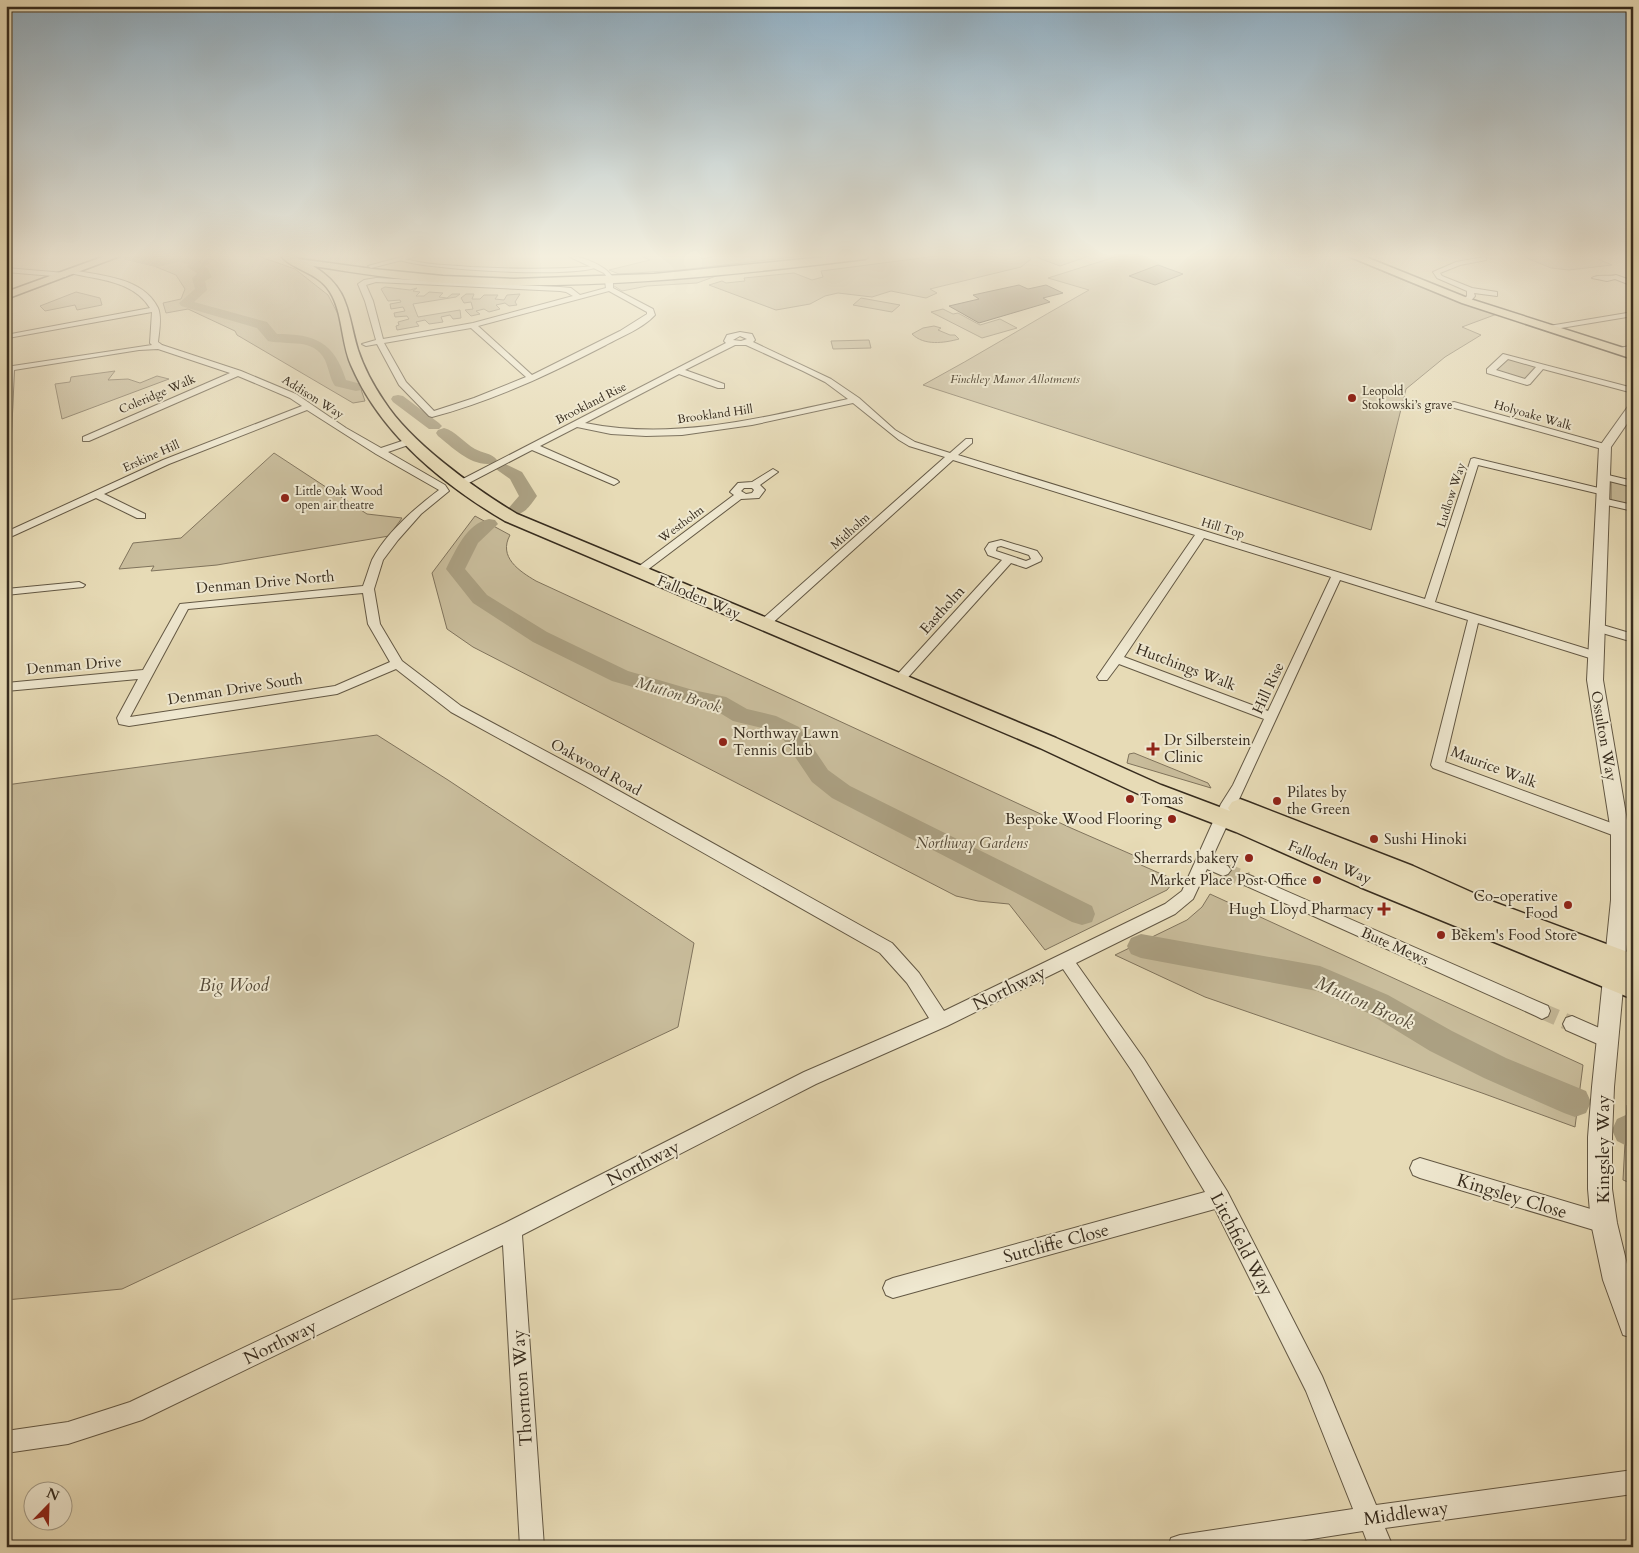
<svg xmlns="http://www.w3.org/2000/svg" width="1639" height="1553" viewBox="0 0 1639 1553" font-family="Cardo,serif">
<style>
.green{fill:#c9bd9c;stroke:#80745d}
.lines{fill:none;stroke-linecap:round;stroke-linejoin:round}
.river{fill:#aba082;fill-rule:evenodd}
.building{fill:#93876d;stroke:#372c1e}
.minor-tunnel{stroke:#c4b898;stroke-width:16;stroke-dasharray:16 8;stroke-linecap:butt}
.pedestrian-casing{stroke:#635844;stroke-width:2}
.minor-casing{stroke:#635844;stroke-width:2}
.tertiary-casing{stroke:#635844;stroke-width:2}
.primary-casing{stroke:#372c1e;stroke-width:3}
.trunk-casing{stroke:#372c1e;stroke-width:3}
.pedestrian{fill:#efe8d0;fill-rule:evenodd}
.minor{fill:#efe8d0;fill-rule:evenodd}
.tertiary{fill:#efe8d0;fill-rule:evenodd}
.primary{fill:#e7dbb6;fill-rule:evenodd}
.trunk{fill:#e7dbb6;fill-rule:evenodd}
.poi-dot{fill:#8f2418;stroke:#efe8d0;stroke-width:2}
.labels{text-anchor:middle;stroke-width:4;stroke-linejoin:round;paint-order:stroke}
.far-park-label{font-size:12px;font-style:italic;fill:#544937;stroke:#efe8d0}
.far-poi-label{font-size:12px;fill:#372c1e;stroke:#efe8d0;text-anchor:start}
.far-street-label{font-size:12px;fill:#372c1e;stroke:#efe8d0}
.street-label{font-size:15px;fill:#372c1e;stroke:#efe8d0}
.poi-label{font-size:15px;fill:#372c1e;stroke:#efe8d0;text-anchor:start}
.park-label{font-size:15px;font-style:italic;fill:#544937;stroke:#efe8d0}
.water-label{font-size:16px;font-style:italic;fill:#5a4f3c;stroke:#efe8d0}
.near-park-label{font-size:18px;font-style:italic;fill:#544937;stroke:#efe8d0}
.near-street-label{font-size:18px;fill:#372c1e;stroke:#efe8d0}
.near-water-label{font-size:19px;font-style:italic;fill:#5a4f3c;stroke:#efe8d0}
</style>
<rect width="100%" height="100%" fill="#e7dbb6"/>
<filter id="stains"><feTurbulence type="fractalNoise" baseFrequency=".004" numOctaves="4"/><feColorMatrix values="0 0 0 0 .2 0 0 0 0 .09 0 0 0 0 .02 0 0 0 .5 -.17"/></filter>
<radialGradient id="worn" r=".72"><stop offset=".6" stop-color="#630" stop-opacity="0"/><stop offset="1" stop-color="#630" stop-opacity=".3"/></radialGradient>
<path class="green" d="M130 256H258L295 269 328 295 340 318 347 349 365 401 353 403 237 335 235 331 188 309 166 313 163 303 181 299 185 289 176 275 154 266 125 259Z
M641 256H697L703 259 716 256H803L680 270 619 274 609 270 650 260Z
M937 256H1026L1031 259 1021 267 930 289 937 293 926 298 891 291 872 297 838 293 825 296 810 304 776 310 709 285 722 281 726 283 745 281 744 278 794 273 812 280 823 277 821 271Z
M1037 256H1089L1060 266 1036 257Z
M1118 256H1346L1410 283 1497 314 1462 327 1481 335 1445 357 1406 389 1371 530 923 385C979 355 1033 321 1089 290L1048 278Z
M1522 256H1591L1612 265 1569 270 1551 268Z
M719 275 697 283 647 286 622 291 611 284 613 283Z
M385 287 410 290 417 288 413 291 420 292 416 296H424L429 292 443 293 439 297 447 298 452 294H460L456 297 413 304 418 317 460 310 461 318 453 319 450 315 441 317 443 322 429 324 425 320 416 322 419 326 397 330 396 326 399 325 398 322 409 319 407 316 395 317 394 313 405 311 403 307 391 309 390 304 401 302 400 300 388 301 381 289Z
M76 292 100 298 102 305 77 310 75 305 45 311 40 306Z
M466 294H474L472 299H480L484 295H498L495 299 504 300 507 295 520 294 515 302 517 305 509 306 505 303 496 305 500 309 489 312 484 309 476 311 480 314 471 316 465 310 473 309 471 302 464 303 461 298Z
M861 298 900 305 892 312 853 305Z
M943 309 953 314 958 313 980 325 1000 319 1017 328 982 338 931 312Z
M934 326 941 328 938 330 950 335H955L959 339C944 343 924 346 912 334L923 328Z
M869 340 871 348 833 349 831 341Z
M1506 356 1541 366 1527 382 1490 371Z
M115 371 108 380 128 379 140 383 157 376 169 379 62 419 55 384 70 382 71 377Z
M274 453 367 514 402 518 389 536 217 565 151 571 154 566 119 569 133 543 181 538Z
M1611 480 1633 485V506L1611 501Z
M475 516 510 535C498 557 519 571 536 581L1071 828 1142 859 1141 865 1175 880 1167 890 1045 950 1009 904 978 901 956 896 473 647 447 629 432 573Z
M377 735 448 780 694 943 678 1027 122 1289 6 1300V785Z
M1134 753 1208 783 1211 788 1127 763 1129 754Z
M1210 894 1583 1065 1575 1127 1482 1093 1205 997 1115 955 1187 920 1202 907Z
M1627 1105 1633 1107V1184L1623 1180Z"/>
<g class="lines">
<path class="river" d="M141 256C163 261 185 255 208 261L210 263 204 267 207 268 212 277 205 281 207 290 194 302 267 322 277 334C315 334 334 342 346 380L361 384 363 387 361 390 356 391 335 386C330 379 329 369 325 360 313 337 289 346 268 341L257 328 181 306 179 303 195 289 192 278 197 273 187 267 189 264 179 262 156 267 124 259 122 257Z
M398 395 403 396 439 423 442 426 439 429H429L393 402 391 399 393 396Z
M444 428C456 431 464 443 475 449 482 453 492 453 497 460L495 463C474 469 453 448 438 436L436 433 438 430Z
M501 462 522 472 537 496C530 506 523 517 510 514L507 510 519 496 510 479 493 467 495 464Z
M489 519 495 520 498 524 478 543 465 569 487 595 547 632 628 671 693 690 726 697 747 709 776 716 799 727 828 770 850 786 1092 906 1095 914 1092 922 1082 925 1072 922 832 798 812 782 783 739 762 728 733 721 712 708 692 704 612 681 533 642 473 603 446 569C456 550 466 524 489 519Z
M1141 934 1320 966 1388 995 1452 1031 1506 1058 1586 1091 1591 1102 1586 1113 1575 1117 1564 1113 1484 1078 1430 1051 1368 1013 1317 991 1141 958 1131 954 1127 946 1131 938Z
M1628 1114 1633 1116V1149L1617 1141 1612 1130 1617 1119Z"/>
</g>
<path class="building" d="M1158 265 1183 274 1155 285 1129 276Z
M1019 285 1028 289 1046 285 1063 293 1043 298 1050 302 979 323 949 306 979 299 973 295Z"/>
<g class="lines">
<path class="minor-tunnel" d="M1223 870 1247 880
M1542 1011 1572 1024"/>
<defs>
<path id="pedestrian" d="M402 258C424 265 448 265 471 267 512 269 554 270 595 266L597 267C574 278 427 270 400 260Z"/>
<path id="minor" d="M405 256H418L371 268 368 266Z
M568 256C582 256 604 265 612 276L607 277 604 273Z
M1484 257 1486 258V260L1460 265 1440 273 1442 276 1472 288 1497 292V296L1474 293 1475 296 1469 303H1463L1462 301 1467 296V291L1437 278 1433 272 1456 262Z
M6 268 65 273 68 275 65 277 6 272Z
M72 270C101 276 143 277 158 308 162 317 159 332 158 342L162 345 241 371 296 394 346 428 381 448 408 439H414V443L388 452 445 485 449 491 421 514 398 540 383 560 374 589 380 624 402 661 461 706 594 777 892 943 919 973 944 1011 1165 904 1182 891 1221 804 1233 785 1264 719 1119 664 1107 680H1099L1097 677 1195 535 953 460 768 627H760L758 624 760 621 945 457 909 446 899 440 853 403 752 425 682 435 646 436 611 434 577 427 540 446 617 480 619 482 614 485 532 450 463 486H457V482L726 343 724 341 727 335 740 332 752 334 755 340 753 342 831 379 859 398 895 430 915 442 950 453 966 439H972V443L958 455 1425 599 1471 459 1474 458 1607 490V494L1604 495 1478 465 1435 602 1600 653 1602 656 1596 660 1478 623 1445 762 1625 828 1627 832 1625 836 1620 838 1615 836 1433 768 1431 765 1468 620 1340 580 1212 858 1228 866 1231 870 1228 874 1223 876 1207 869 1193 899 1175 914 1076 963 1144 1059 1227 1191 1322 1376 1376 1505 1633 1470V1494L1385 1528 1393 1547H1369L1363 1531 1261 1547H1168L1171 1538 1180 1535 1353 1509 1306 1391 1215 1209 893 1298 886 1295 883 1288 886 1281 893 1278 1205 1192 1132 1071 1063 969 947 1026 816 1084 522 1235 544 1547H520L503 1245 142 1420 68 1444 6 1453V1431L68 1422 130 1402 505 1223 804 1072 929 1018 907 983 880 953 584 785 451 712 396 669 337 694 129 726 119 724 117 718 138 679 6 691V683L143 670 180 604 363 586C366 578 369 568 372 560 386 533 415 508 439 490L376 454 307 410 169 464 104 494 145 514V518H137L96 498 6 539V532L163 460 302 406 290 398 238 376 89 441H83V437L230 373 158 349 139 350 14 370 11 435 6 438V367L152 345 150 343 152 312 8 338 7 336 11 334 150 308C133 280 98 280 70 273V271ZM740 336 747 339 741 341 733 340ZM735 345H746L803 371 825 382 848 399C761 418 674 441 585 423L679 374 718 388H724V384L685 370ZM1204 538 1331 577 1268 711 1124 657ZM363 593 368 624 390 662 335 686 130 717 188 609Z
M1616 275 1633 281V286L1615 279 1607 281 1592 278C1597 274 1609 277 1616 275Z
M376 278 560 287 571 288 580 295 606 288 605 281 609 279 613 281V288L653 309 655 315C642 329 622 336 606 345 550 374 493 401 432 417L429 416 399 385 377 344 366 346 362 344 376 340 365 301 358 284 364 280ZM376 282 560 291 566 292 573 296 473 323 383 339 373 301 366 285ZM609 291 647 312V314L620 331 532 375 478 326ZM471 328 526 377 474 398 434 411 406 382 384 343Z
M1633 312V316L1549 330 1545 328 1549 326Z
M1633 345V349L1616 352 1612 350Z
M1503 354 1633 388V393L1543 369 1530 384 1527 385 1487 373V369ZM1508 359 1536 367 1525 379 1496 370Z
M1454 402 1608 445 1610 447 1605 450 1602 449 1451 407V403Z
M773 469 778 472 760 485 765 490 759 498 741 499 642 574H634L633 572 634 570 734 495 730 492 738 483 752 482ZM744 488H752L754 490 752 493 746 494 741 491Z
M1604 474 1633 481V487L1601 479 1599 477Z
M1602 498 1633 505V511L1598 503 1597 501Z
M1001 540 1037 551 1042 558 1041 561 1026 568 1011 563 902 684H894L892 681 894 678 1002 560 988 555 985 549 989 543ZM1001 546 1029 555 1031 559 1026 561 996 551 997 547Z
M79 582 85 585 83 587 6 595V589Z
M1596 623 1633 634V642L1592 630 1590 627 1592 624Z
M1247 874 1548 1006 1550 1011 1548 1016 1542 1019 1536 1016 1242 884 1239 880 1242 876Z
M1572 1016 1613 1034 1616 1040 1613 1046 1607 1048 1566 1030 1563 1024 1566 1018Z
M1420 1158 1604 1213 1611 1216 1614 1223 1611 1230 1604 1233 1420 1178 1413 1175 1410 1168 1413 1161Z"/>
<path id="tertiary" d="M1633 404V415L1611 447 1603 680 1629 832 1631 900 1614 1087 1612 1137V1189L1617 1223 1633 1289V1338L1623 1335 1603 1280 1591 1223 1588 1189V1137L1592 1087 1611 900V832L1587 680 1599 447 1629 405Z"/>
<path id="primary" d="M105 256H120L6 299V292Z
M1348 256H1363L1470 299 1633 351V359L1462 303Z"/>
<path id="trunk" d="M294 256 299 259 373 269 443 276 514 279 654 274 835 256H870L865 259C725 276 586 291 445 283 401 280 357 273 313 266 350 288 347 313 358 350 364 368 373 385 384 401 410 442 475 489 517 514L1056 738 1161 785 1230 811 1228 808 1232 802 1240 799 1248 802 1413 866 1491 901 1633 954V999L1360 887 1236 832 1145 797 1040 748 505 521C442 484 380 433 351 365 341 342 343 313 330 292 318 272 293 270 282 257Z"/>
</defs>
<use href="#pedestrian" class="pedestrian-casing"/>
<use href="#minor" class="minor-casing"/>
<use href="#tertiary" class="tertiary-casing"/>
<use href="#primary" class="primary-casing"/>
<use href="#trunk" class="trunk-casing"/>
<use href="#pedestrian" class="pedestrian"/>
<use href="#minor" class="minor"/>
<use href="#tertiary" class="tertiary"/>
<use href="#primary" class="primary"/>
<use href="#trunk" class="trunk"/>
</g>
<linearGradient id="sky" x2="0" y2="1"><stop stop-color="#8facbf"/><stop offset="0.54" stop-color="#f4efde"/><stop offset="1" stop-color="#f4efde" stop-opacity="0"/></linearGradient>
<rect width="1639" height="474" fill="url(#sky)"/>
<g class="poi-dot">
<circle cx="1352" cy="398" r="5"/>
<circle cx="285" cy="498" r="5"/>
<circle cx="723" cy="742" r="5"/>
<path d="M1150.5 741.5h5v5h5v5h-5v5h-5v-5h-5v-5h5z"/>
<circle cx="1130" cy="799" r="5"/>
<circle cx="1277" cy="801" r="5"/>
<circle cx="1172" cy="819" r="5"/>
<circle cx="1374" cy="839" r="5"/>
<circle cx="1249" cy="858" r="5"/>
<circle cx="1317" cy="880" r="5"/>
<circle cx="1568" cy="905" r="5"/>
<path d="M1381.5 901.5h5v5h5v5h-5v5h-5v-5h-5v-5h5z"/>
<circle cx="1441" cy="935" r="5"/>
</g>
<g class="labels">
<g class="far-park-label">
<text x="1015" y="383">Finchley Manor Allotments</text>
</g>
<g class="far-poi-label">
<text x="1362" y="395">Leopold<tspan x="1362" dy="14">Stokowski’s grave</tspan></text>
<text x="295" y="495">Little Oak Wood<tspan x="295" dy="14">open air theatre</tspan></text>
</g>
<g class="far-street-label">
<text transform="translate(157 394) rotate(-23)" y="4">Coleridge Walk</text>
<text transform="translate(313 397) rotate(32)" y="4">Addison Way</text>
<text transform="translate(591 403) rotate(-27)" y="4">Brookland Rise</text>
<text transform="translate(715 414) rotate(-8)" y="4">Brookland Hill</text>
<text transform="translate(1533 415) rotate(16)" y="4">Holyoake Walk</text>
<text transform="translate(151 456) rotate(-24)" y="4">Erskine Hill</text>
<text transform="translate(1451 495) rotate(-72)" y="4">Ludlow Way</text>
<text transform="translate(681 524) rotate(-37)" y="4">Westholm</text>
<text transform="translate(1223 528) rotate(17)" y="4">Hill Top</text>
<text transform="translate(850 531) rotate(-42)" y="4">Midholm</text>
</g>
<g class="street-label">
<text transform="translate(265 582) rotate(-5)" y="5">Denman Drive North</text>
<text transform="translate(699 597) rotate(23)" y="5">Falloden Way</text>
<text transform="translate(942 610) rotate(-48)" y="5">Eastholm</text>
<text transform="translate(74 665) rotate(-5)" y="5">Denman Drive</text>
<text transform="translate(1186 667) rotate(21)" y="5">Hutchings Walk</text>
<text transform="translate(1268 688) rotate(-65)" y="5">Hill Rise</text>
<text transform="translate(235 689) rotate(-9)" y="5">Denman Drive South</text>
<text transform="translate(1604 736) rotate(80)" y="5">Ossulton Way</text>
<text transform="translate(596 767) rotate(29)" y="5">Oakwood Road</text>
<text transform="translate(1494 767) rotate(21)" y="5">Maurice Walk</text>
<text transform="translate(1330 862) rotate(23)" y="5">Falloden Way</text>
<text transform="translate(1395 946) rotate(24)" y="5">Bute Mews</text>
</g>
<g class="poi-label">
<text x="733" y="738">Northway Lawn<tspan x="733" dy="17">Tennis Club</tspan></text>
<text x="1164" y="745">Dr Silberstein<tspan x="1164" dy="17">Clinic</tspan></text>
<text x="1287" y="797">Pilates by<tspan x="1287" dy="17">the Green</tspan></text>
<text x="1140" y="804">Tomas</text>
<text x="1162" y="824" text-anchor="end">Bespoke Wood Flooring</text>
<text x="1384" y="844">Sushi Hinoki</text>
<text x="1239" y="863" text-anchor="end">Sherrards bakery</text>
<text x="1307" y="885" text-anchor="end">Market Place Post Office</text>
<text x="1558" y="901" text-anchor="end">Co-operative<tspan x="1558" dy="17">Food</tspan></text>
<text x="1374" y="914" text-anchor="end">Hugh Lloyd Pharmacy</text>
<text x="1451" y="940">Bekem's Food Store</text>
</g>
<g class="park-label">
<text x="972" y="848">Northway Gardens</text>
</g>
<g class="water-label">
<text transform="translate(679 694) rotate(17)" y="6">Mutton Brook</text>
</g>
<g class="near-park-label">
<text x="234" y="991">Big Wood</text>
</g>
<g class="near-street-label">
<text transform="translate(1009 988) rotate(-26)" y="6">Northway</text>
<text transform="translate(1603 1149) rotate(-90)" y="6">Kingsley Way</text>
<text transform="translate(643 1163) rotate(-27)" y="6">Northway</text>
<text transform="translate(1512 1196) rotate(17)" y="6">Kingsley Close</text>
<text transform="translate(1056 1243) rotate(-15)" y="6">Sutcliffe Close</text>
<text transform="translate(1242 1244) rotate(62)" y="6">Litchfield Way</text>
<text transform="translate(280 1342) rotate(-26)" y="6">Northway</text>
<text transform="translate(522 1388) rotate(-94)" y="6">Thornton Way</text>
<text transform="translate(1406 1513) rotate(-8)" y="6">Middleway</text>
</g>
<g class="near-water-label">
<text transform="translate(1365 1002) rotate(24)" y="7">Mutton Brook</text>
</g>
</g>
<rect width="1639" height="1553" fill="none" stroke="#e7dbb6" stroke-width="25"/>
<rect x="8" y="8" width="1624" height="1538" fill="none" stroke="#372c1e" stroke-width="2.5"/>
<rect x="12" y="12" width="1614" height="1528" fill="none" stroke="#372c1e"/>
<g transform="translate(48 1506) rotate(23)"><circle r="24" fill="#efe8d0" stroke="#a59d89"/>
<path d="M0-4L9 19L0 12L-9 19Z" fill="#8f2418"/>
<text y="-8" font-size="14" font-weight="bold" text-anchor="middle" fill="#372c1e">N</text>
</g>
<rect width="100%" height="100%" filter="url(#stains)"/>
<rect width="100%" height="100%" fill="url(#worn)"/>
</svg>
